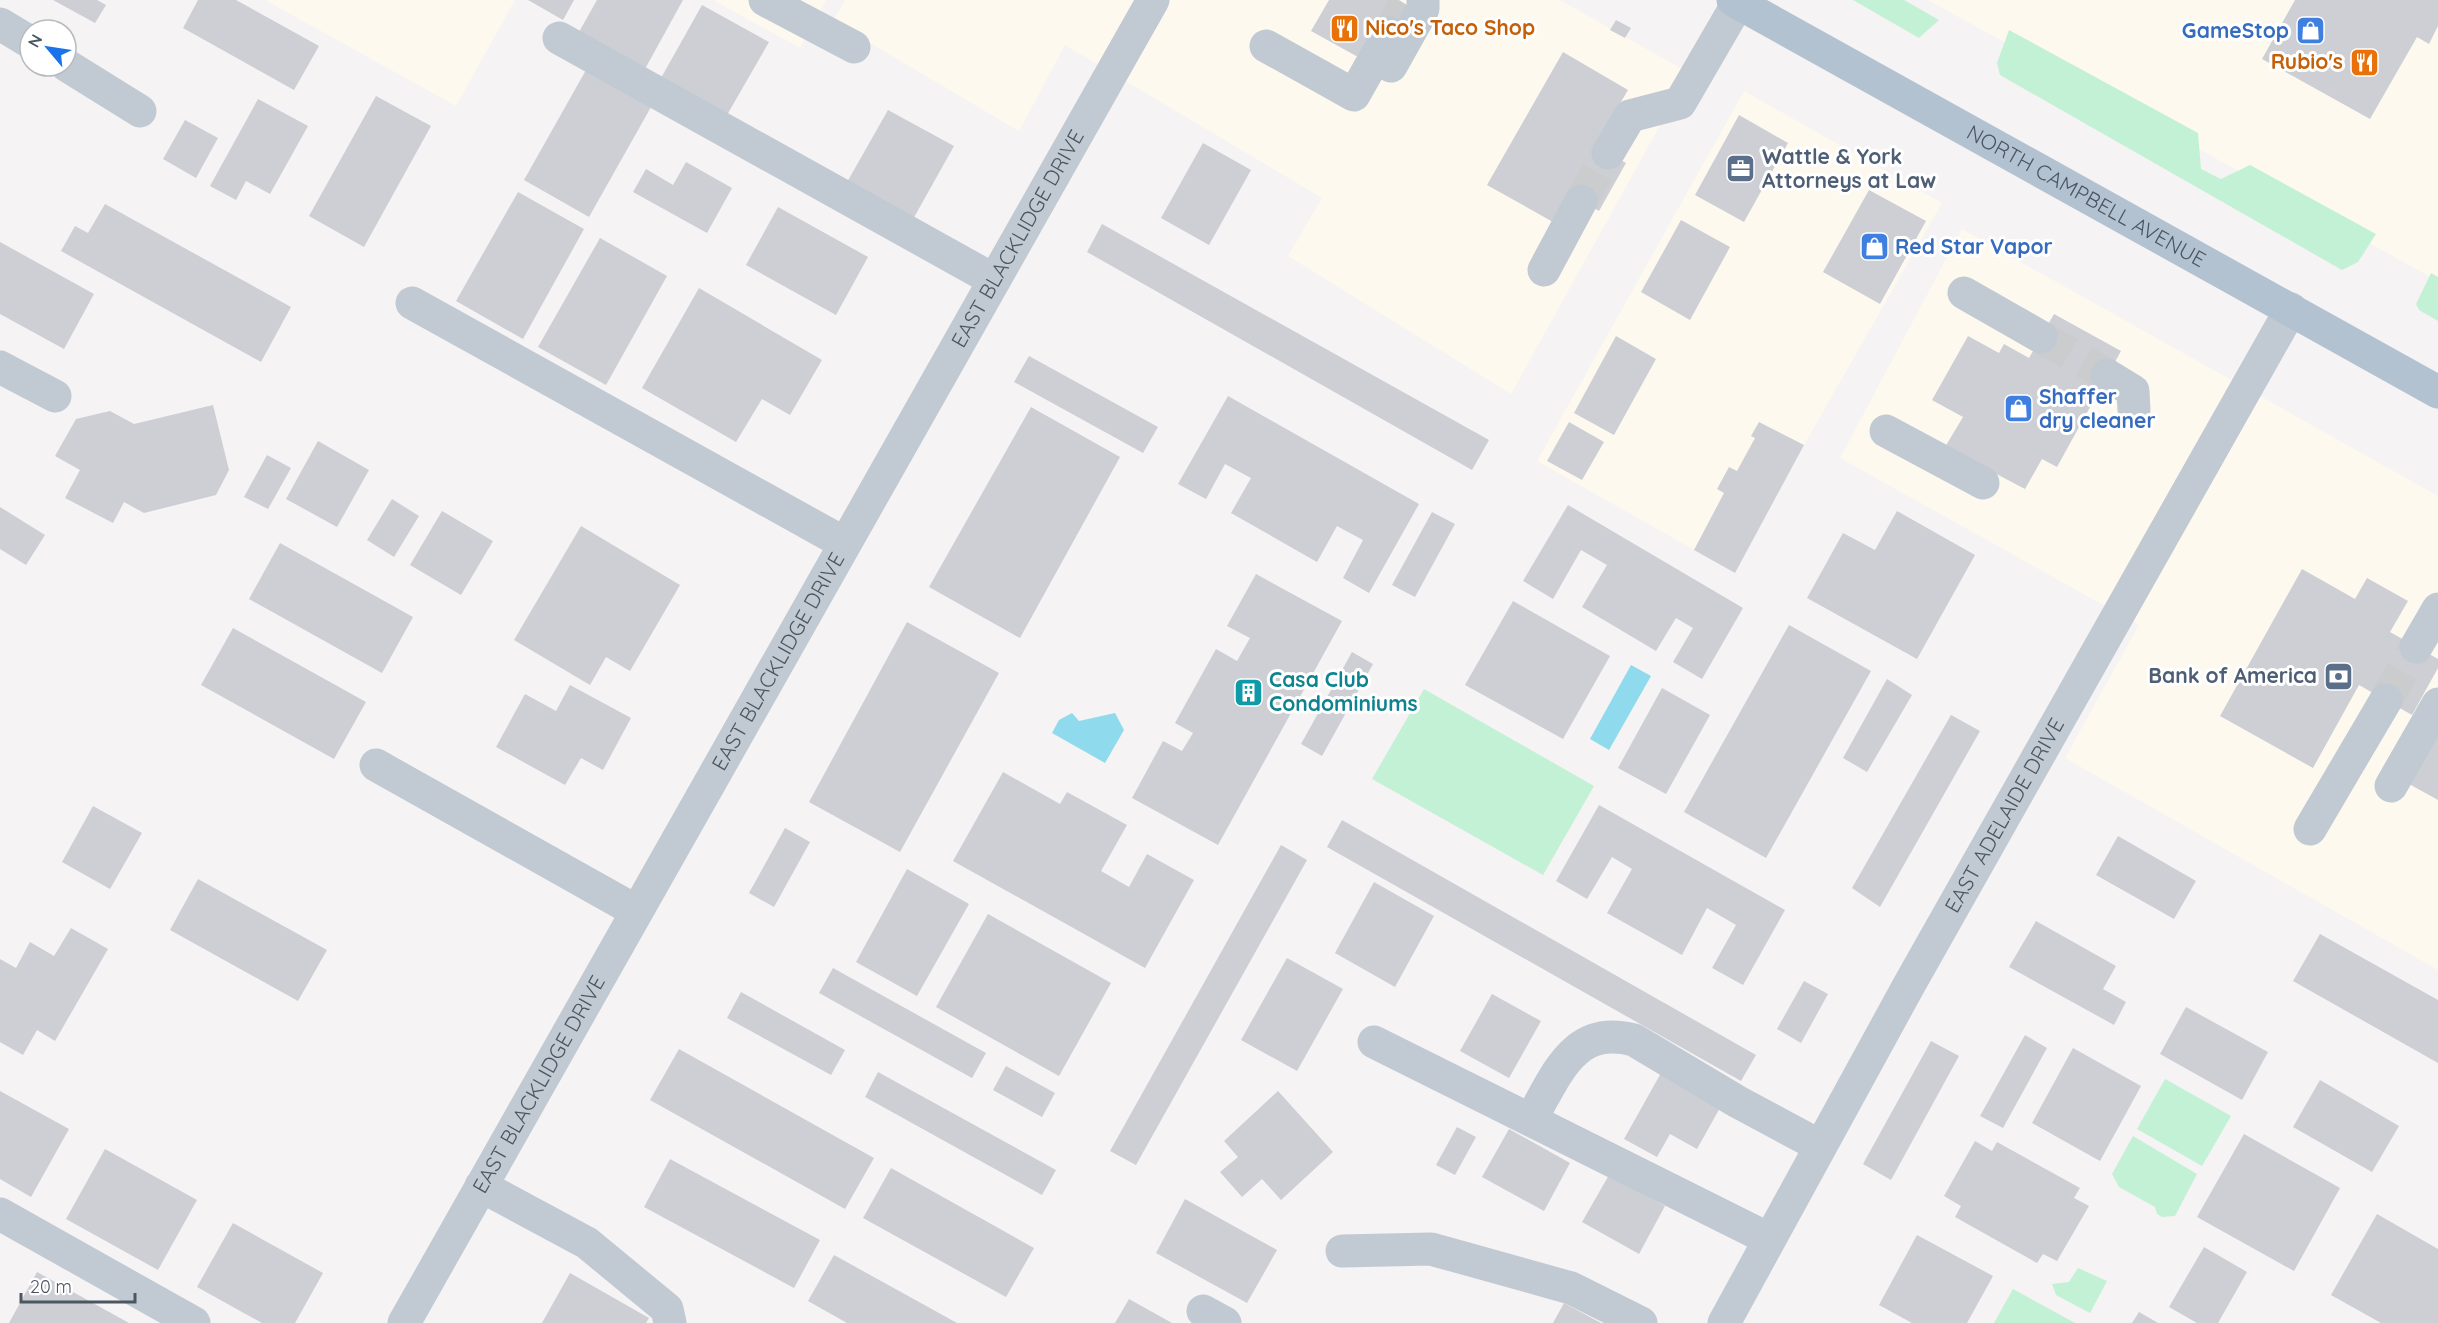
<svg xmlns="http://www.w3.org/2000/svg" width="2438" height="1323" viewBox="0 0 2438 1323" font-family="Quicksand,sans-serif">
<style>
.commercial{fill:#fdf9ef}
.green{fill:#c3f1d5}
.water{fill:#90daee}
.building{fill:#cdcfd5}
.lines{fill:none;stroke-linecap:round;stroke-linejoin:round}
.minor-tunnel{stroke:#caccce;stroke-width:33;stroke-dasharray:33 16;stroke-linecap:butt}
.minor{stroke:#c1cad2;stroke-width:33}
.major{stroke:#b3c2d1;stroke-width:33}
.labels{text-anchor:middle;stroke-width:6;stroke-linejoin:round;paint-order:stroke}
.food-label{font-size:21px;font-weight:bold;fill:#c56008;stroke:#fff;text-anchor:start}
.shop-label{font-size:21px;font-weight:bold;fill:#366cbe;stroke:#fff;text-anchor:start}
.service-label{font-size:21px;font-weight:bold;fill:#4e5e75;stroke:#fff;text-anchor:start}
.street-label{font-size:21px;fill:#4a5661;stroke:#fff}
.culture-label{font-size:21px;font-weight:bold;fill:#0d838f;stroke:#fff;text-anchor:start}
</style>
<rect width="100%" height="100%" fill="#f5f3f3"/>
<path class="commercial" d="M265 0H515L456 106Z
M713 0H826L800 48Z
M845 0H1560L1689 73 1511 394 1288 256 1322 198 1065 45 1019 131 833 21Z
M1928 0H2438V281Z
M1744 91 1942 203 1804 445 1735 573 1537 461Z
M1962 229 2438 496V970L2065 758 2139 625 1840 458Z"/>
<path class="green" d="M1853 0H1904L1939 20 1919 38Z
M2009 30 2198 133 2201 169 2221 179 2250 165 2376 234 2358 262 2342 270 2000 75 1997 63Z
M2431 273 2438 277V321L2419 310 2416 304Z
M1424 689 1594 786 1543 875 1372 779Z
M2165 1079 2231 1116 2202 1166 2137 1129Z
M2133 1136 2197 1174 2175 1216 2162 1217 2157 1214 2155 1207 2119 1187 2112 1174Z
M2078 1268 2107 1281 2090 1313 2056 1295 2052 1284 2069 1282Z
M2013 1289 2075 1323H1994Z"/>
<path class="water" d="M1631 665 1651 676 1609 750 1590 739Z
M1072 713 1079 721 1115 713 1124 730 1105 763 1052 733 1059 720Z"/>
<path class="building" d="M53 0H97L106 5 95 23Z
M198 0H236L319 46 294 90 183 28Z
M528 0H574L563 20Z
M597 0H683L645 69 579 32Z
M1329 0H1399L1415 10 1358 57 1311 31Z
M2295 0H2438V26L2429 44 2417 37 2370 119 2262 59Z
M702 5 769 42 727 115 661 78Z
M1616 20 1631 28 1625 38 1610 30Z
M1563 52 1628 90 1595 146 1626 163 1599 211 1568 194 1553 222 1487 185Z
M586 70 651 107 589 217 524 180Z
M376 96 431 126 364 247 309 216Z
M258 99 308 126 270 194 246 181 236 200 210 186Z
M888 110 954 146 912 221 846 184Z
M1739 115 1788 143 1744 222 1695 195Z
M185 120 218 138 196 178 163 159Z
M1203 143 1251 170 1209 245 1161 218Z
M686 162 732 188 707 233 633 192 646 169 673 185Z
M1869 190 1926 221 1880 304 1823 272Z
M518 192 584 229 523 339 456 301Z
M105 204 291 307 261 362 61 251 75 226 88 233Z
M778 207 868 257 836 315 746 265Z
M1681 220 1730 247 1690 320 1641 292Z
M1102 224 1489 440 1472 470 1087 252Z
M600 238 667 276 606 385 538 347Z
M0 242 94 294 64 349 0 314Z
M699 288 822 360 790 415 762 399 736 442 642 388Z
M2054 314 2121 351 2057 467 2042 459 2025 489 1945 447 1963 417 1932 400 1968 336 1999 353 2004 344 2029 358Z
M1616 336 1656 359 1614 435 1574 413Z
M1029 356 1158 427 1143 453 1014 382Z
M1228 396 1419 504 1369 593 1343 578 1363 540 1337 526 1317 562 1231 513 1251 478 1225 464 1206 499 1178 484Z
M213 405 229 470 216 495 144 513 124 502 113 523 65 498 80 470 55 456 76 419 110 411 134 424Z
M1031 407 1120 457 1020 638 929 587Z
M1569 422 1604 442 1582 480 1547 461Z
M1759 422 1804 445 1735 573 1694 550 1724 493 1717 489 1729 467 1737 471 1755 438 1751 436Z
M318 441 369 470 337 527 286 499Z
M267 455 291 468 268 509 244 497Z
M392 499 419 516 394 557 367 540Z
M1568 505 1743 608 1702 679 1673 662 1693 628 1676 618 1656 651 1582 607 1607 565 1581 550 1553 599 1523 581Z
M0 507 45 535 26 565 0 549Z
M442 511 493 541 461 595 410 565Z
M1897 511 1975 555 1917 659 1807 598 1843 533 1875 550Z
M1432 512 1455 524 1415 597 1392 585Z
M581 526 680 585 630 671 606 657 590 685 514 640Z
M280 543 413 617 382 673 249 599Z
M2302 569 2355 599 2367 578 2408 601 2390 632 2438 659V668L2412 715 2359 685 2313 768 2220 716Z
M1256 574 1342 621 1218 845 1132 798 1163 741 1182 751 1193 733 1175 723 1216 649 1237 661 1250 638 1227 626Z
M1513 601 1610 656 1563 739 1465 685Z
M907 622 999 673 900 852 809 802Z
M1789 625 1871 671 1766 858 1684 812Z
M233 628 366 702 334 759 201 685Z
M1352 652 1373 664 1322 756 1301 744Z
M1887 679 1912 695 1867 772 1843 758Z
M570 685 631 718 603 770 581 758 565 785 496 747 525 694 556 711Z
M1662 688 1710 715 1666 794 1618 768Z
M1951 715 1980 731 1880 907 1852 888Z
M2438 732V800L2409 784Z
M1003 772 1060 804 1067 792 1127 825 1101 871 1129 887 1147 854 1194 880 1145 968 953 861Z
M1599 805 1785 910 1743 985 1712 968 1736 925 1707 908 1682 955 1607 913 1632 869 1612 857 1587 899 1556 881Z
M93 806 142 833 110 889 62 862Z
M1342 820 1756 1055 1741 1081 1327 847Z
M785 828 810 842 774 907 749 893Z
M2118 836 2196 881 2174 919 2096 875Z
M1281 845 1307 860 1136 1165 1110 1151Z
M907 869 969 904 917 996 856 962Z
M198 879 327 950 298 1001 170 930Z
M1374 882 1434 916 1395 987 1335 953Z
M988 914 1111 983 1059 1076 936 1007Z
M2036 921 2116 966 2103 989 2126 1002 2114 1025 2009 967Z
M71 928 108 949 55 1041 37 1030 23 1055 0 1042V959L16 968 30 942 54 956Z
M2320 934 2438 1000V1063L2293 981Z
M1287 958 1343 989 1297 1071 1241 1040Z
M833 968 986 1053 972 1078 819 993Z
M1804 981 1828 994 1801 1043 1777 1029Z
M741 992 845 1050 831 1075 727 1018Z
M1492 994 1541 1021 1509 1078 1460 1051Z
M2186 1007 2268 1052 2242 1100 2160 1054Z
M2025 1035 2047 1048 2003 1128 1980 1116Z
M1931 1041 1959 1056 1891 1180 1863 1164Z
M2073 1048 2141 1086 2100 1161 2032 1123Z
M679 1049 874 1158 845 1209 650 1100Z
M1006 1066 1055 1093 1042 1117 993 1090Z
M878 1072 1056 1170 1042 1195 865 1097Z
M1661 1073 1721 1106 1697 1149 1670 1134 1657 1157 1624 1139Z
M2320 1080 2399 1126 2372 1172 2293 1127Z
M0 1091 69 1129 31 1197 0 1179Z
M1278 1091 1333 1152 1281 1200 1262 1179 1242 1197 1220 1172 1238 1157 1224 1141Z
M1457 1127 1476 1137 1455 1175 1436 1165Z
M1509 1129 1570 1163 1544 1211 1482 1177Z
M2244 1134 2340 1188 2294 1271 2197 1217Z
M1975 1141 1992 1151 1997 1142 2080 1188 2074 1198 2089 1206 2057 1261 2043 1254 2037 1263 1955 1217 1961 1206 1944 1196Z
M105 1149 197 1200 158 1270 66 1219Z
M670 1159 820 1240 794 1288 644 1207Z
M891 1168 1034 1248 1006 1297 863 1218Z
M1609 1175 1665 1206 1639 1254 1582 1222Z
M1185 1199 1277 1250 1247 1303 1156 1253Z
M2377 1214 2438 1249V1323H2381L2331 1295Z
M233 1223 323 1273 295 1323H262L197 1287Z
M1917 1235 1993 1276 1967 1323H1912L1879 1305Z
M2204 1247 2247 1272 2218 1323H2197L2169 1307Z
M834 1255 957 1323H847L808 1301Z
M37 1272 129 1323H9Z
M570 1273 649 1318 646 1323H542Z
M1129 1299 1172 1323H1115Z
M1564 1303 1601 1323H1553Z
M2139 1312 2158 1323H2132Z"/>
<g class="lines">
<path class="minor-tunnel" d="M1389 33 1405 3
M1581 201 1608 153
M2041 337 2107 375
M2386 700 2416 647"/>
<g class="minor">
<path d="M765 0 854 47"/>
<path d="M0 24 30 42"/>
<path d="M559 38 994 280"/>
<path d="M1266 46 1354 95 1389 33"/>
<path d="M66 65 140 111"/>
<path d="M1391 66 1423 9V0"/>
<path d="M1608 153 1630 116 1680 103 1738 3"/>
<path d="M1544 270 1581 201"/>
<path d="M1964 293 2041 337"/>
<path d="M412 303 844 543"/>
<path d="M0 367 55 396"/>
<path d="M2107 375 2133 391 2134 410"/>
<path d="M1886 431 1983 483"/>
<path d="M2416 647 2438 609"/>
<path d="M376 765 636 911"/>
<path d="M2391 786 2438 704"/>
<path d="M2310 829 2386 700"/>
<path d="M1374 1042 1769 1239"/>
<path d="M1531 1119C1557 1075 1573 1024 1634 1040L1738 1102 1820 1146"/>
<path d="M481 1186 587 1243 667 1309 670 1323"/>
<path d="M0 1214 194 1323"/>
<path d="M1342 1251 1431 1249 1571 1288 1641 1323"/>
<path d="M1203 1311 1225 1323"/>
<path id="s1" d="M404 1323 1153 0"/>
<path id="s2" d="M1724 1323 1909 985 2291 309"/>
</g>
<path class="major" id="s3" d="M1733 0 2438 392"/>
</g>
<defs>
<symbol id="restaurant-square" viewBox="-11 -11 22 22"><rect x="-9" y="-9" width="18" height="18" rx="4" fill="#e8710a" stroke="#fff"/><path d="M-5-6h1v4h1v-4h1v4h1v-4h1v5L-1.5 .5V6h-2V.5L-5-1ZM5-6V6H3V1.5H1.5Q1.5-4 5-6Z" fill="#fff"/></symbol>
<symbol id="shop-square" viewBox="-11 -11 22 22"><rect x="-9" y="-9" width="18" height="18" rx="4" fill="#3f7fe0" stroke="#fff"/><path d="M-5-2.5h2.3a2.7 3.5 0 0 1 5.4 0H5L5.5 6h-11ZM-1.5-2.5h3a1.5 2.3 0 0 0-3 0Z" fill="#fff"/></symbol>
<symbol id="office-square" viewBox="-11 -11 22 22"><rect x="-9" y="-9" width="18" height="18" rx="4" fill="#5c6f8a" stroke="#fff"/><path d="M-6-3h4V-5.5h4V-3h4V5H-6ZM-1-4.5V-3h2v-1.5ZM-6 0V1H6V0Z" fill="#fff"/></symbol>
<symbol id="bank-square" viewBox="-11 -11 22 22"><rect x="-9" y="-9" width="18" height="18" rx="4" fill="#5c6f8a" stroke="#fff"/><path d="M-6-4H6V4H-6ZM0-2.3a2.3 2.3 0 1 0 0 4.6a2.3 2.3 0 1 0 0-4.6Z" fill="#fff"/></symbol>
<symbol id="building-square" viewBox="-11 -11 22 22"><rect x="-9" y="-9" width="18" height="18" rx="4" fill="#0f9aa8" stroke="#fff"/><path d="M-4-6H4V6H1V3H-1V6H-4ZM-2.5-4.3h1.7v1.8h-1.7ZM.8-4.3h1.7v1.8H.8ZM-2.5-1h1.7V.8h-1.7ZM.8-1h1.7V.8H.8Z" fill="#fff"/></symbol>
</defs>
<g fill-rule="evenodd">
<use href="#restaurant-square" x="1328" y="12" width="33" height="33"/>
<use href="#shop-square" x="2294" y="14" width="33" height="33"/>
<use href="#restaurant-square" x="2348" y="46" width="33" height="33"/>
<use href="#office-square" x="1724" y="152" width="33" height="33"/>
<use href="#shop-square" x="1858" y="230" width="33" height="33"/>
<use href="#shop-square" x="2002" y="392" width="33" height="33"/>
<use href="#bank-square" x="2322" y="660" width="33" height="33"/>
<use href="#building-square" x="1232" y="676" width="33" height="33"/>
</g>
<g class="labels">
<g class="food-label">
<text x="1365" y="35">Nico's Taco Shop</text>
<text x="2343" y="69" text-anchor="end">Rubio's</text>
</g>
<g class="shop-label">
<text x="2289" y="38" text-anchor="end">GameStop</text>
<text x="1895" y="254">Red Star Vapor</text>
<text x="2039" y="404">Shaffer<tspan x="2039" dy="24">dry cleaner</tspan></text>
</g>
<g class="service-label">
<text x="1762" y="164">Wattle &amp; York<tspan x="1762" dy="24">Attorneys at Law</tspan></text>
<text x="2317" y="683" text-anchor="end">Bank of America</text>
</g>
<g class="street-label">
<text dy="7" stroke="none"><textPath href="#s3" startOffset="404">NORTH CAMPBELL AVENUE</textPath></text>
<text dy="7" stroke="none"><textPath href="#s1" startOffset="1246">EAST BLACKLIDGE DRIVE</textPath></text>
<text dy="7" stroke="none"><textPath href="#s1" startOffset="760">EAST BLACKLIDGE DRIVE</textPath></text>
<text dy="7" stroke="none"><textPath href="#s2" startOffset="580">EAST ADELAIDE DRIVE</textPath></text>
<text dy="7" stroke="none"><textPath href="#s1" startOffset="274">EAST BLACKLIDGE DRIVE</textPath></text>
</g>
<g class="culture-label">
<text x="1269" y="687">Casa Club<tspan x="1269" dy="24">Condominiums</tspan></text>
</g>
</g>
<g transform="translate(48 48) rotate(299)"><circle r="28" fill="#ffffff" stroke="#b7bbc0" stroke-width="1.5"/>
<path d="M0-4.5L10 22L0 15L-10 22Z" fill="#1a73e8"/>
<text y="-9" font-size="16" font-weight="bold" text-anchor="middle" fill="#4a5661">N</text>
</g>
<path d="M21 1293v9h114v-9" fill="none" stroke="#4a5661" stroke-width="3"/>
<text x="30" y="1293" font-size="18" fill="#4a5661" stroke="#ffffff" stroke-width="4.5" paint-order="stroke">20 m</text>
</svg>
